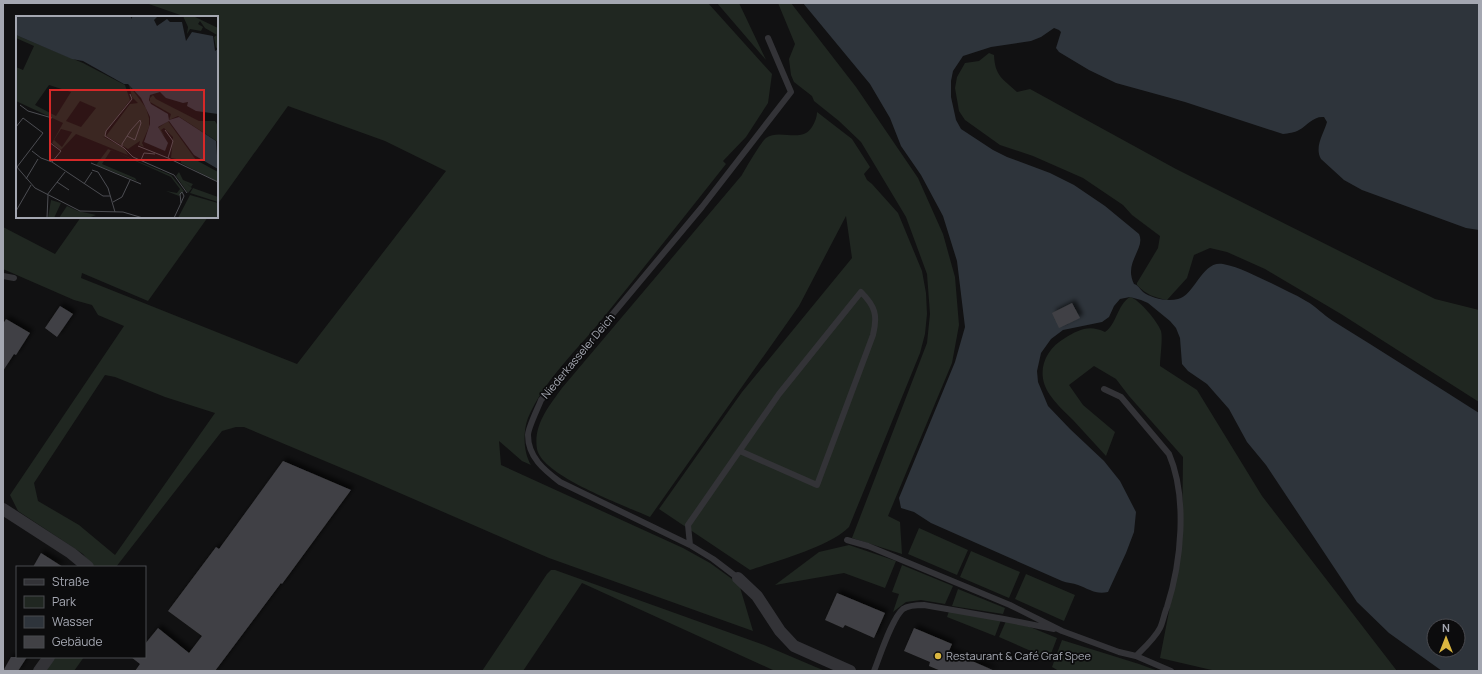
<svg xmlns="http://www.w3.org/2000/svg" width="1482" height="674" viewBox="0 0 1482 674" font-family="Manrope,sans-serif">
<style>
.green{fill:#202721;fill-rule:evenodd}
.water{fill:#2e343b;fill-rule:evenodd}
.building{fill:#414145;filter:url(#shadow)}
.lines{fill:none;stroke-linecap:round;stroke-linejoin:round}
.lane{stroke:#333337;stroke-width:6}
.street{stroke:#333337;stroke-width:12}
.poi-dot{fill:#dab641;stroke:#0c0c0d;stroke-width:1.5}
.labels{text-anchor:middle;stroke-width:3.5;stroke-linejoin:round;paint-order:stroke}
.street-label{font-size:11px;fill:#a4a7b1;stroke:#0c0c0d}
.poi-label{font-size:11px;fill:#a4a7b1;stroke:#0c0c0d;text-anchor:start}
.inset-road{fill:none;stroke:#4c4d52;stroke-width:1}
.view{fill:#d62828;fill-opacity:0.15;stroke:#d62828;stroke-width:2}
.inset-edge{fill:none;stroke:#a4a7b1;stroke-width:2}
</style>
<defs>
<filter id="shadow"><feDropShadow dx="3.5" dy="-3.5" stdDeviation="2" flood-color="#0009"/></filter>
</defs>
<rect width="100%" height="100%" fill="#111112"/>
<path class="green" d="M146 3H708L772 74 768 103 746 137 723 161 726 164C684 217 642 270 599 323 574 353 544 381 528 418 523 431 523 452 531 465L522 461 499 441 501 465 683 548 710 563 739 584 753 631 549 558 363 477 244 427H236L222 431 116 567H93L83 554 18 511 10 495 124 326 98 315 92 305 74 300 3 269V227L55 254 81 217H208L148 301 82 273 81 278 297 364 446 171 385 141 288 106 217 205V17H186ZM105 375 115 377 165 397 215 413 115 555 79 525 38 501 34 483Z
M717 3H739L766 60Z
M778 3H791L856 87 918 178 943 234 955 277 959 325 952 363 888 516 900 522 902 554 852 538 927 343 930 314 927 274 906 217 861 142 839 121 814 101 812 96 794 82 791 75 789 59 795 44Z
M989 53 994 55C995 76 1002 78 1017 92L1030 89 1176 169 1435 299 1479 310V402L1341 314 1265 269 1227 252 1210 248 1194 255 1187 278 1167 300C1153 297 1147 295 1137 285V283L1158 248 1160 236 1132 215 1123 205 1083 178 1033 156 1000 145 965 120 959 111 955 88 957 77 965 63 979 61Z
M817 112 852 139 870 167 864 174 867 180 872 184 898 213 922 271 926 293 927 314 925 334 920 353 849 527C831 546 777 561 750 570L659 509 742 392 852 258 846 216 799 306 650 517C626 506 542 476 537 449 533 425 549 406 562 388L742 175C746 168 761 142 766 138 780 128 801 144 812 127 815 122 817 117 817 112Z
M1130 297C1139 299 1158 322 1161 331 1163 338 1160 358 1160 366L1197 390 1262 496 1397 671H1216L1160 658 1182 544 1183 457 1129 396 1116 379 1094 366 1069 385 1083 405 1115 432 1106 456C1095 444 1084 432 1073 420 1065 412 1056 404 1050 395 1035 374 1044 350 1065 338 1078 330 1089 324 1105 332 1117 324 1117 305 1130 297Z
M919 528 968 550 957 575 908 554Z
M849 545 896 561 885 588 844 573 775 585 819 552Z
M971 551 1020 572 1009 598 960 577Z
M902 565 953 586 945 604 921 600 906 602 893 612 899 594 892 592Z
M551 570H555L764 645 825 671H775L582 583 523 671H482L547 574Z
M1026 574 1075 595 1064 621 1015 599Z
M958 589 1005 608 1003 614 952 606Z
M949 611 1001 620 995 636 947 617Z
M1006 621 1030 627 1057 638 1049 659 999 637Z
M1062 640 1139 664 1158 671H1059L1052 667Z
M54 657H84L74 671H44Z"/>
<path class="water" d="M803 3H1479V230L1466 228 1362 190 1344 180 1321 159C1314 147 1324 133 1327 122L1324 117C1313 116 1308 125 1299 130 1294 133 1289 133 1283 134L1185 102 1116 83 1089 70 1059 52 1056 48 1061 32 1059 30 1054 28 1041 37 1031 41 991 47 963 56 953 71 951 81V97L956 120 961 129 993 150 1007 157 1050 173 1074 185 1105 206 1139 234C1146 249 1123 262 1134 284 1138 285 1140 289 1143 292 1151 298 1167 302 1178 299 1195 295 1202 260 1223 264 1240 267 1255 276 1271 283 1282 289 1295 294 1306 301 1316 306 1323 315 1333 321 1382 351 1430 382 1479 413V671H1442L1389 633 1357 602 1266 465 1247 442 1229 409 1207 384 1188 371 1182 364 1180 338 1176 328 1170 321 1148 303 1141 300 1130 297 1120 299 1114 306 1109 317 1102 322 1063 330 1051 339 1041 353 1037 371 1038 382 1048 406 1070 429 1104 461 1120 481 1136 512 1134 532 1126 553 1108 592C1096 595 1089 589 1078 585 1073 583 1067 583 1062 581L931 523 914 512 901 508 899 498 955 362 965 327 957 261 943 216 921 175 901 146 890 118 870 84ZM1434 626H1458V650H1434Z"/>
<path class="building" d="M1072 303 1080 318 1059 328 1052 313Z
M60 306 73 314 57 337 45 328Z
M6 319 30 333 16 355 14 354 3 371V324Z
M283 461 351 490 282 584 281 583 215 671H135L140 664 131 657H145V644L158 628 189 653 202 636 168 611 216 547 219 549Z
M41 553 63 567H33Z
M837 593 885 613 874 638 845 625 843 628 825 620Z
M914 628 952 644 949 651 995 671H941L929 666 930 662 904 651Z
M11 657H27L18 671H3Z"/>
<g class="lines">
<path class="lane" d="M3 276 14 278
M847 540 868 546 1010 605 1062 631 1119 652 1136 656C1145 647 1155 638 1160 628 1163 622 1164 614 1167 607 1181 563 1188 498 1169 454L1121 397 1104 389
M690 545 688 525 779 394 861 292C875 306 878 315 873 335L817 485 740 451
M738 578 713 559 690 545 560 482C544 470 528 457 528 435 528 428 538 408 541 400L702 207 791 92 768 38
M1136 656 1171 671
M874 671C880 656 892 618 903 609 909 605 917 605 924 605L1004 619 1054 629"/>
<path class="street" d="M3 509 71 553 88 567
M738 578 757 596 780 631 794 646 850 671
M39 671 49 657"/>
</g>
<circle class="poi-dot" cx="938" cy="656" r="4"/>
<g class="labels">
<g class="street-label">
<text transform="translate(578 356) rotate(-50)" y="4">Niederkasseler Deich</text>
</g>
<g class="poi-label">
<text x="946" y="660">Restaurant &amp; Café Graf Spee</text>
</g>
</g>
<g transform="translate(16 16)">
<rect width="202" height="202" fill="#111112"/>
<path d="M167 0H177L202 12V31L200 32 198 21 201 19 189 12 184 5 182 8 187 11 185 15 174 13 171 18 172 11ZM0 19 67 47 109 69 114 84 91 114 89 122 86 120 108 132 112 139 60 118 45 134 36 127 47 107 0 85V51L7 54 18 30 0 22ZM33 69 55 76 40 100 19 89ZM64 85 80 92 65 111 50 105ZM45 113 56 116 46 131 38 124ZM113 69 130 92 133 102V111L126 127 128 131 123 129 124 125 112 133 90 120 114 88 122 87 116 81ZM137 79 140 83 183 105H199L202 110V126L162 100 153 104 155 98 134 86V82ZM152 105 180 144 202 156V166L165 147V144L155 142 157 121 148 112 145 114 149 121 142 112ZM92 133 155 159 168 175 163 180 150 175 161 177 164 173 155 161 95 134 86 148 119 162 121 165 80 149ZM163 156 167 164 177 168 175 171 167 165 176 172 172 177 160 160ZM177 172 202 181V186L174 177ZM174 179 202 187V202H162ZM35 184 45 187 38 202H32ZM51 190 62 195 80 199 72 202H43Z" fill="#202721" fill-rule="evenodd"/>
<path d="M0 0H115V3L117 0H142L138 4 141 10 151 3 154 6H166L170 25 176 16 197 20 199 35 202 33V98L180 95 171 90 172 86 167 87 150 82 144 76 134 79 133 84 135 88 152 98 153 104 163 101 200 125 202 153 178 139 153 105 142 111 152 127 149 135 128 126 134 108V101L125 82 112 68H108L67 45 56 43 0 19Z" fill="#2e343b"/>
<path class="inset-road" d="M114 78 116 83 90 115 89 120 108 132 117 141 158 159 171 177M4 89 12 95 36 102M0 111 7 102 27 117 1 151M33 126 45 135M106 130V128L115 114 124 104 125 107 119 124 111 120M122 130 152 142 157 125 149 114M16 135 25 142 36 146 87 180H94M152 142 202 166M125 144 128 137 139 138M36 146 45 135M75 147 125 168M0 150 19 172 64 195 107 196 127 202M76 154 82 156 92 172 99 196M10 163 22 143M41 166 53 174M68 168 76 156M31 179 49 156M97 186 106 181 114 164M0 195 15 169M31 202 32 179M158 202 165 187 168 180 166 176 164 178 165 187"/>
<path class="view" d="M34 74H188V144H34Z"/>
<rect width="202" height="202" class="inset-edge"/>
</g>
<rect width="1482" height="674" fill="none" stroke="#a4a7b1" stroke-width="8"/>
<rect x="16" y="566" width="130" height="92" fill="#0c0c0d" stroke="#494a4f"/>
<rect x="24" y="579" width="20" height="6" fill="#333337" stroke="#494a4f"/>
<text x="52" y="586" font-size="12" fill="#a4a7b1">Straße</text>
<rect x="24" y="596" width="20" height="12" fill="#202721" stroke="#494a4f"/>
<text x="52" y="606" font-size="12" fill="#a4a7b1">Park</text>
<rect x="24" y="616" width="20" height="12" fill="#2e343b" stroke="#494a4f"/>
<text x="52" y="626" font-size="12" fill="#a4a7b1">Wasser</text>
<rect x="24" y="636" width="20" height="12" fill="#414145" stroke="#494a4f"/>
<text x="52" y="646" font-size="12" fill="#a4a7b1">Gebäude</text>
<g transform="translate(1446 638)"><circle r="19" fill="#0c0c0d" stroke="#494a4f"/>
<path d="M0-3L7 15L0 10L-7 15Z" fill="#dab641"/>
<text y="-6" font-size="11" font-weight="bold" text-anchor="middle" fill="#a4a7b1">N</text>
</g>
</svg>
